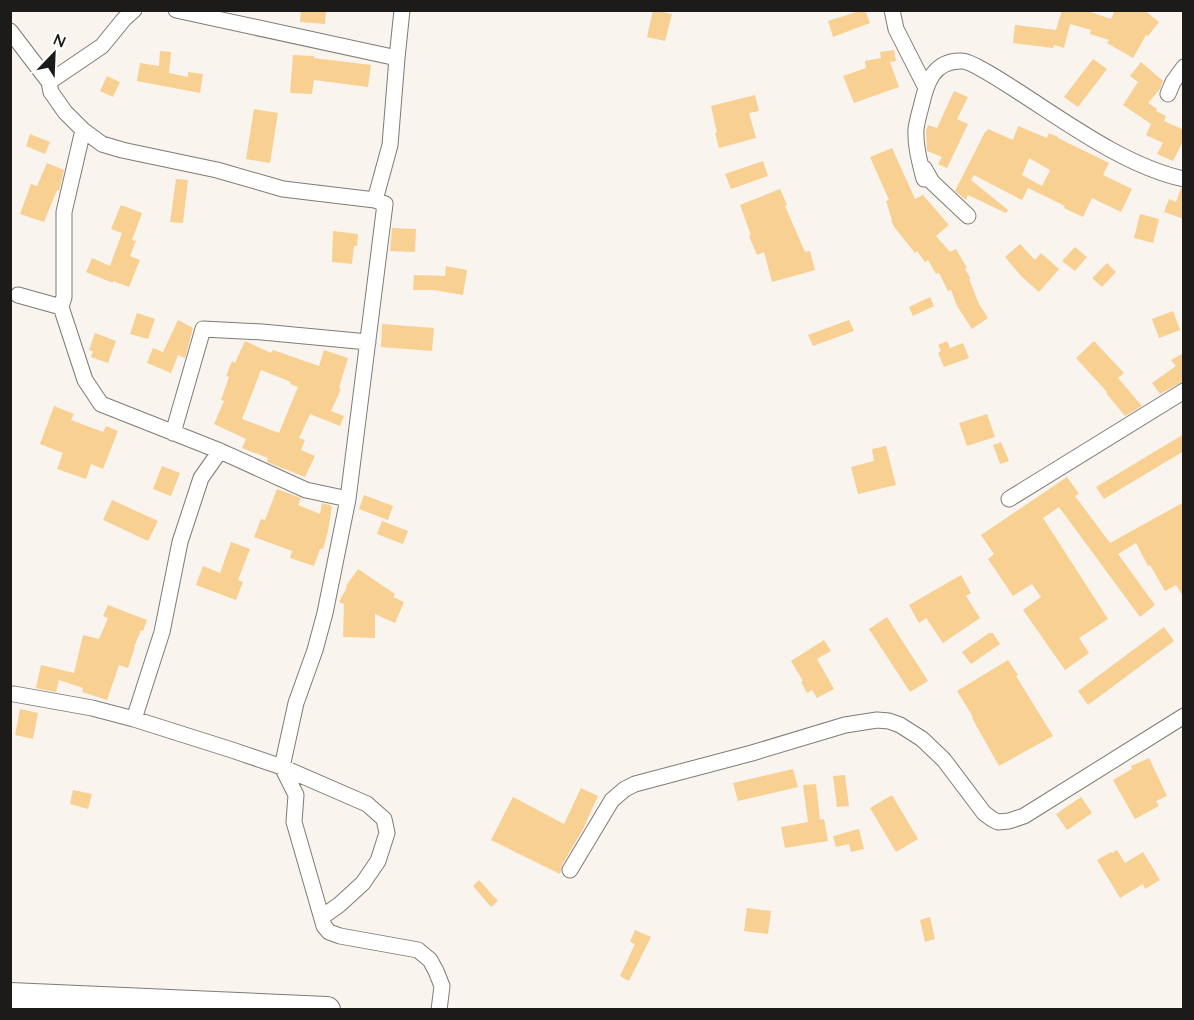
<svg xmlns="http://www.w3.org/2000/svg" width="1194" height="1020" viewBox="0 0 1194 1020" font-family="Quicksand,sans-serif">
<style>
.building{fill:#f8d092;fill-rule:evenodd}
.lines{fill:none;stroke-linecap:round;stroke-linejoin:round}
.street-casing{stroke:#7f7b75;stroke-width:17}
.highway-casing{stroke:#7f7b75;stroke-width:28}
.street{stroke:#fff;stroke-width:15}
.highway{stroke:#fff;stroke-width:26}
</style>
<rect width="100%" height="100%" fill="#f9f4ee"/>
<path class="building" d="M301 10H326L325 24 300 22Z
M653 10 672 14 665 41 647 37Z
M863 10H865L870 23 833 37 828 21Z
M1062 10H1085L1111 19 1115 10H1144L1159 22 1148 36 1146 35 1133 58 1107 43 1109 40 1090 34 1091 30 1070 24 1064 48 1054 45 1053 48 1013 43 1015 25 1056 30Z
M894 50 896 61 890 62 899 87 854 103 843 76 866 68 865 61 881 58 880 52Z
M160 51 171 52 169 73 188 77V72L203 74 200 93 137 81 140 63 159 66Z
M293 55 314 56V58L371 65 368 87 314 80 312 94 290 93Z
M1093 59 1107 69 1078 107 1064 97Z
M1141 62 1163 81 1160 89 1148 103 1157 109 1156 111 1166 116 1164 121 1184 130V139L1173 161 1157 154 1163 143 1146 135 1151 124 1123 105 1138 82 1130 76Z
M107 76 120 82 113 97 100 91Z
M954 91 968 97 957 119 968 124 947 168 938 164 942 157 927 151 926 131 928 125 937 128Z
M755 95 759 111 749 113 756 138 719 148 715 133H717L711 106Z
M254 109 278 113 270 163 246 159Z
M1018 126 1047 138 1049 133 1058 137V138L1109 163 1103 175 1132 189 1121 212 1092 198 1083 217 1064 208 1065 206 1028 188 1022 200 974 175 971 180 1008 210 1006 213 968 195 966 200 955 191 985 132H986L988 129 1013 140ZM1029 158 1050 170 1042 186 1022 175Z
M30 134 50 142 45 154 26 146Z
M892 148 915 199 923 195 949 225 936 236 950 252 956 249 967 268 965 269 971 279H969L979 304 988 318 972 329 957 306 951 290 948 291 939 273 936 274 928 260 925 262 917 251 915 253 895 228 891 221 892 220 886 201 889 200 870 157Z
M763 161 768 176 731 189 725 174Z
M47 163 64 170 59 191 57 190 44 222 20 214 31 184 37 186Z
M176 179 188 180 183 223 170 222Z
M1181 188H1184V219L1164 212 1169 199 1176 202Z
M780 189 787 205 785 206 805 252 810 251 815 270 772 282 764 252 757 255 749 236 751 235 740 205Z
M121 205 142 213 132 240 136 241 130 256 140 260 129 287 113 281V283L86 272 92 258 110 266 122 233 111 229Z
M1140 214 1159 219 1153 243 1134 238Z
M392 228 416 229 415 252 390 251Z
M333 231 358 234 357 246H354L352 264 332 262Z
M1020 244 1035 260 1041 253 1059 269 1039 292 1021 276 1005 257Z
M1075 247 1087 257 1075 271 1062 261Z
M1107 263 1116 272 1102 287 1092 278Z
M446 266 467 270 463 295 434 290H413L414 275 445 276Z
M930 297 934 306 913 316 909 307Z
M1173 311 1180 330 1159 338 1152 319Z
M137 313 155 319 148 339 130 334Z
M178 320 193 328 185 358 178 355 171 373 147 363 153 348 163 352Z
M849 320 854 331 813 346 808 335Z
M382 324 434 328 432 351 381 347Z
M95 333 116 341 108 363 91 357 93 351 89 350Z
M245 341 271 353 273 350 319 366 324 350 348 358 339 388 341 389 331 411 344 416 340 426 310 414 299 438 305 440 301 450 315 456 305 477 267 462 268 458 242 448 246 439 214 424 224 401 221 400 229 377 226 376 232 361 235 363ZM261 370 291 382 290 384 298 387 279 433 242 419Z
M947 341 950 348 963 343 969 358 944 367 938 353 941 351 938 345Z
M1094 341 1124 373 1118 378 1142 406 1125 416 1106 393 1107 392 1076 358Z
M1184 353V381L1160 394 1152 383 1176 366 1171 360Z
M54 406 74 414 71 420 103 432 106 426 118 431 103 469 91 464 86 479 57 469 63 453 40 444Z
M987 414 995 437 967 446 959 423Z
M1184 434V451L1104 499 1096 487Z
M1001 442 1009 461 1000 464 993 445Z
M886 446 896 485 858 494 851 467 874 461 872 449Z
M162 466 180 473 171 496 153 489Z
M1067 477 1079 494 1075 496 1110 543 1184 502V598L1176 585 1165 591 1150 565 1148 566 1136 543 1118 554 1155 605 1140 617 1059 507 1043 518 1108 619 1079 638 1089 653 1065 670 1023 610 1041 597 1032 584 1013 596 988 559 994 554 981 535Z
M277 489 301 498 298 505 320 514 322 503 332 506 328 531 323 549H320L314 566 290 558 292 551 254 537 261 519 265 520Z
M364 495 393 506 388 520 359 509Z
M112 500 158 521 148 541 103 520Z
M382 521 408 531 403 544 377 534Z
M231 542 250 549 238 580 243 582 236 600 196 585 203 566 220 573Z
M358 569 395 594 393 597 404 602 395 623 375 614V638L343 637 344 604 339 602 347 587 346 586Z
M961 575 971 593 966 596 980 618 943 643 926 618 919 623 909 605Z
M108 605 147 620 143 631 141 630 134 647H135L128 668 119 665 107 700 82 692 83 688 59 680 56 692 36 688 41 665 74 673 83 635 99 639 108 618 103 616Z
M887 617 928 681 910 692 869 629Z
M1164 627 1174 641 1088 705 1078 691Z
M989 633H993L1000 644 971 664 962 652Z
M824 640 831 651 817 659 834 689 817 698 812 690 807 693 801 682 803 681 791 661Z
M1008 660 1018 675 1016 676 1053 736 999 766 972 718 973 717 957 691Z
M20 709 38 713 33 739 15 735Z
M1149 758 1167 796 1156 801 1159 806 1135 819 1113 780 1132 769 1131 766Z
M793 769 798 787 738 801 733 783Z
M845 775 849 806 837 807 833 776Z
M816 784 820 820 824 819 828 841 785 848 781 827 808 822 803 785Z
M581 788 598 796 583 829 562 865 560 874 491 840 513 797 564 824Z
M73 790 92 794 88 809 70 804Z
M892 795 918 839 896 852 870 808Z
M1081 797 1092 813 1067 830 1056 814Z
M859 829 864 849 851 852 849 844 836 847 833 836Z
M1117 850 1125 863 1143 852 1160 880 1145 889 1143 884 1120 898 1097 860 1111 852 1112 853Z
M479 880 498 901 491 907 473 886Z
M747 908 771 911 768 934 744 931Z
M930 917 935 939 925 942 920 920Z
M635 930 651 937 629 981 620 976 635 944 630 942Z"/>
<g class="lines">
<defs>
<path id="street" d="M134 10 124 19 102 46 49 82 51 92 65 112 83 130 102 144 122 150 217 170 283 189 375 200 385 204 348 499 325 613 315 650 296 703 282 767 296 795 294 822 324 926 329 932 340 936 418 950 430 960 436 971 442 986 439 1010
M176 10 397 58
M892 10 896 29 925 86
M10 31 49 82
M1168 94 1173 82 1184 67
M83 130 64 212V297L61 307 85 380 101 404 220 451 306 490 348 499
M924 168 932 182 968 216
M924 179C920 163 915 146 916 129 917 122 919 114 921 107 926 84 933 60 962 61 972 61 1011 87 1022 94 1070 125 1128 167 1184 179
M375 200 390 145 397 58 402 10
M18 295 61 307
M173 433 203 329 262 332 368 342
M1009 499 1184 391
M14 694 92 708 134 719 232 750 282 767 367 804 384 819 387 833 378 861 363 883 339 905 322 917
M134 719 162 632 180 542 201 478 220 451
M570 870 612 800 625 789 635 784 752 753 845 725 877 720 889 721 900 725 922 739 944 760 984 813 992 819 998 822 1009 821 1024 816 1184 716"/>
<path id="highway" d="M10 996 327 1010"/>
</defs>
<use href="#street" class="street-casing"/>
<use href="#highway" class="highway-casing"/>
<use href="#street" class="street"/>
<use href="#highway" class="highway"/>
</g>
<rect width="1194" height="1020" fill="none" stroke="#1d1b19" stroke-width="24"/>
<g transform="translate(54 54) rotate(23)" stroke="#ffffff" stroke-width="4.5" paint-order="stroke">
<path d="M0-4.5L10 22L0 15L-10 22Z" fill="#1d1b19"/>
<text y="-9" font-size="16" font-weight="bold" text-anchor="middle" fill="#1d1b19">N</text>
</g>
</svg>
